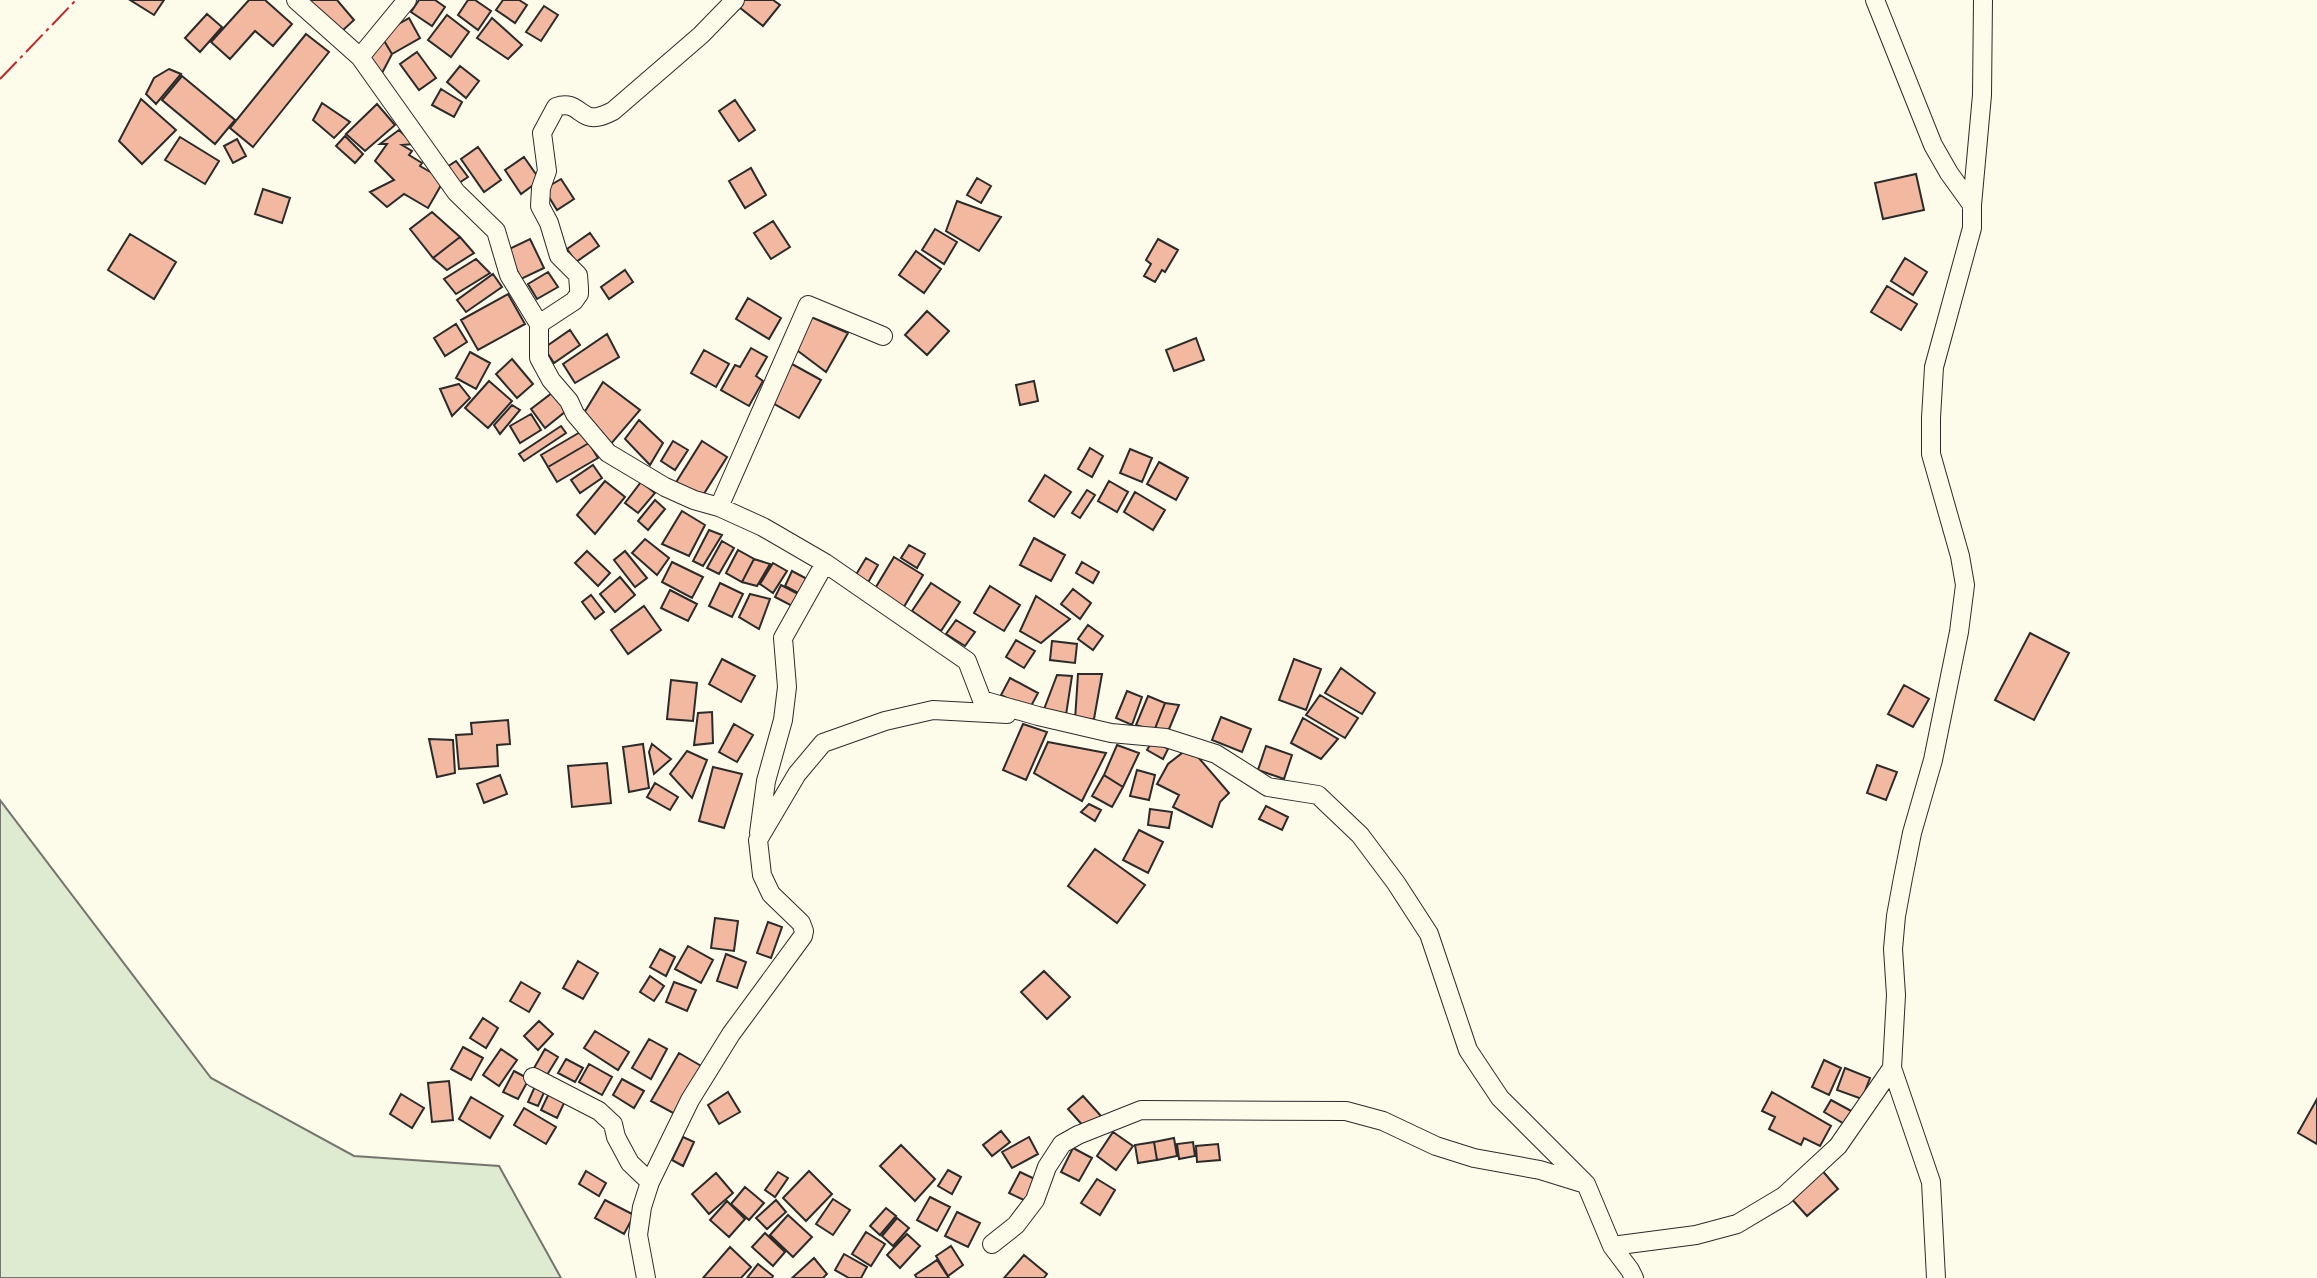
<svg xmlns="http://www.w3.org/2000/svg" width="2317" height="1278" viewBox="0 0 2317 1278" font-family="Roboto,sans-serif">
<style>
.green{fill:#deebd1;stroke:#74746e;stroke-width:2}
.building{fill:#f2b8a0;stroke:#2b2b2b;stroke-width:2}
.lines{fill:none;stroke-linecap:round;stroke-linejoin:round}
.minor-casing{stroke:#2b2b2b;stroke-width:20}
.minor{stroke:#fdfbea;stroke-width:18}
.power{stroke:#c62828;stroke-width:2;stroke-dasharray:24 5 3.5 5;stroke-linecap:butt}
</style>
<rect width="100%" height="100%" fill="#fdfbea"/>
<path class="green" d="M0 800 211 1078 354 1156 499 1166 561 1278H0Z"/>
<path class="building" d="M130 0H164L154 15Z
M249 0H265L292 24 273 46 255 31 230 59 211 42Z
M305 0H337L354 20 340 33Z
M419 0H435L445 7 432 26 411 12Z
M468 0H475L491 11 478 30 458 15Z
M503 0H519L527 5 515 23 496 10Z
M744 0H773L780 5 763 26 739 7Z
M544 6 558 15 541 41 526 32Z
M207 14 222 27 200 52 185 38Z
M447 15 469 32 451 57 428 40Z
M409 18 420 38 392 54 380 34Z
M492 18 522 45 508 59 477 38Z
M306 34 329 52 253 147 230 128Z
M380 34 392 54 381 75 369 56Z
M417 52 436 78 419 90 400 64Z
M460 66 479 81 466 98 447 82Z
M169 69 181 74 156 104 146 94 154 78Z
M182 76 235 120 215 144 162 100Z
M441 89 462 102 454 117 432 105Z
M141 99 176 130 142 164 119 141Z
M735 100 755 130 739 141 719 111Z
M322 103 350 122 334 138 313 120Z
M377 104 395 125 365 151 346 134Z
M399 130 414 144 402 145 412 151 409 155 422 163 420 166 444 180 428 208 404 194 387 207 370 192 394 180 375 161 387 144H380Z
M345 136 363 154 355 163 336 146Z
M180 137 219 161 205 184 165 160Z
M237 139 246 156 233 163 224 146Z
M478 147 501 180 484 192 461 159Z
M524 157 540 180 521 194 505 170Z
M456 161 468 177 459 183 447 167Z
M751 168 766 195 745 208 729 181Z
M1916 174 1924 210 1883 219 1875 183Z
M977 178 991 186 981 203 967 195Z
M561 179 574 199 557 210 544 189Z
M263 189 290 198 282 223 255 214Z
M957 201 1001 217 979 251 946 231Z
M432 212 460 237 433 258 410 229Z
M773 221 790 247 771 259 754 233Z
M935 229 957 242 944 264 922 250Z
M590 233 599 246 576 262 567 249Z
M130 234 176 262 154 299 108 270Z
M460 237 474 253 447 270 433 258Z
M530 239 544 268 521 279 507 250Z
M1158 239 1178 250 1165 272 1162 270 1155 282 1144 276 1151 264 1146 260Z
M916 251 941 269 924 293 899 275Z
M1905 258 1927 272 1913 295 1891 281Z
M476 259 490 273 456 294 444 279Z
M625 270 633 282 609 299 601 287Z
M548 272 558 287 537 299 528 284Z
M493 274 502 287 466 312 457 300Z
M1887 286 1917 304 1901 330 1871 312Z
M508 294 525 324 478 350 461 320Z
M748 298 781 318 769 339 736 319Z
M927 311 949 331 927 355 905 335Z
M809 316 848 333 826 372 794 348Z
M456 324 467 342 445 356 434 338Z
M570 330 580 345 554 363 544 348Z
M607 334 619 357 575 383 563 364Z
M1196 338 1204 360 1174 371 1166 350Z
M751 348 767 357 756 376 763 381 749 406 721 390 735 365 740 367Z
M704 350 729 364 716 387 691 373Z
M470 352 490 363 476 389 456 378Z
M512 359 533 384 517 398 496 374Z
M792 364 821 380 799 418 771 402Z
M489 381 512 401 488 428 465 408Z
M1034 381 1038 401 1020 405 1016 385Z
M603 382 640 410 610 445 584 413Z
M459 384 470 398 452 416 440 389Z
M552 393 566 411 545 428 531 409Z
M512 405 520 410 500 434 494 425Z
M531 414 541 430 520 443 510 426Z
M639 420 663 443 650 465 625 439Z
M561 426 566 433 524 461 519 454Z
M582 431 589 443 548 467 541 455Z
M673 441 688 450 675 470 661 461Z
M702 441 727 457 700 500 675 484Z
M589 443 598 458 557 482 548 467Z
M1090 448 1103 456 1092 477 1078 469Z
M1130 449 1152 458 1142 482 1120 473Z
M1159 462 1188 478 1176 500 1147 484Z
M593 465 602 478 580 493 571 480Z
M1045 475 1071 492 1054 517 1029 501Z
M605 481 625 497 595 534 577 515Z
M1109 481 1128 492 1117 512 1098 501Z
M641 482 655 493 638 513 625 503Z
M1087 490 1095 495 1080 518 1072 513Z
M1135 492 1165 510 1153 530 1124 512Z
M655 500 665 509 648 530 638 521Z
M682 511 705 525 689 556 662 544Z
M709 530 722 535 703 566 693 561Z
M1034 538 1065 555 1051 581 1020 565Z
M645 539 669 558 657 575 632 553Z
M722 541 734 548 719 574 707 568Z
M909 545 925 554 917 568 901 558Z
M738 550 754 559 742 582 726 573Z
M587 551 610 573 598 586 575 563Z
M625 551 647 578 635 587 614 560Z
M894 557 923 575 902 610 873 592Z
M866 558 878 565 866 586 854 578Z
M754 559 770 564 757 586 742 582Z
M672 562 703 577 692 598 662 582Z
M1082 562 1099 572 1093 583 1076 573Z
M773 563 787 571 773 593 760 584Z
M792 571 809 580 802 595 785 586Z
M620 577 635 595 615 612 600 594Z
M720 583 743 594 732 617 709 606Z
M931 583 960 602 941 631 912 611Z
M781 585 804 597 798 609 775 597Z
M990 586 1020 605 1004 631 974 613Z
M1073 589 1091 603 1080 619 1061 604Z
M670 590 697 604 688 621 661 608Z
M750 594 770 599 759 629 739 617Z
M591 595 604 612 595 619 582 602Z
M1036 596 1070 619 1041 643 1020 631Z
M644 606 661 630 628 654 611 630Z
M956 620 975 632 965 646 946 634Z
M1088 625 1103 636 1093 650 1078 639Z
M2030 633 2069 653 2034 720 1995 700Z
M1016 640 1035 651 1024 668 1006 657Z
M1052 641 1077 644 1075 663 1050 660Z
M722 659 755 676 741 702 709 684Z
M1294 659 1321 669 1306 710 1279 700Z
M1341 668 1375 693 1362 714 1325 693Z
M1078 674H1102L1094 719 1075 720Z
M1057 675 1072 676 1066 715 1043 712Z
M1010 678 1038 693 1029 710 1001 695Z
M671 680 697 683 693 721 667 719Z
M1904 685 1929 699 1913 727 1888 714Z
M1127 691 1142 697 1132 725 1116 718Z
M1320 695 1358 718 1345 738 1306 715Z
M1148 696 1165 703 1154 731 1136 725Z
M1165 703 1179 705 1167 734 1154 731Z
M712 712 713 743 694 745 698 713Z
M1221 717 1251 729 1242 752 1212 740Z
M1303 718 1338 739 1321 759 1291 743Z
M508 720 510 744 497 745 498 766 459 769 456 735 472 734 471 723Z
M734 724 753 735 737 762 719 752Z
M1023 724 1047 732 1026 780 1003 770Z
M429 739 453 740 455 773 437 777Z
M1153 740 1168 749 1163 759 1147 750Z
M1048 742 1106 753 1082 801 1034 773Z
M643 744 649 788 629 792 623 747Z
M652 744 671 759 654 774 649 752Z
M1117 745 1139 753 1123 787 1104 775Z
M1266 746 1292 755 1284 779 1258 770Z
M1186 750 1198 757 1229 793 1220 802 1212 827 1173 807 1179 795 1157 784 1168 764Z
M687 751 707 760 692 798 670 774Z
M607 763 611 803 572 807 568 766Z
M1877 765 1897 772 1886 800 1867 793Z
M713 767 742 774 724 828 699 821Z
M1137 770 1155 775 1149 800 1130 796Z
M500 775 507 794 484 803 477 784Z
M1104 775 1123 787 1112 807 1092 796Z
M655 783 678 797 670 810 647 797Z
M1089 804 1101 810 1095 821 1081 812Z
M1266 806 1288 817 1282 830 1259 819Z
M1150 809 1172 812 1169 828 1148 825Z
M1139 830 1163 842 1148 873 1123 860Z
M1095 849 1145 885 1117 923 1068 886Z
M715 918 738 921 734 951 711 948Z
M768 922 782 927 771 958 757 953Z
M688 946 713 960 701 983 675 969Z
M660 949 675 957 666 976 650 967Z
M726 954 746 962 737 988 717 981Z
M578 961 598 973 583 999 563 988Z
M1044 971 1070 997 1047 1019 1021 992Z
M650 976 664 986 654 1001 640 992Z
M521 982 540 993 529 1012 510 1001Z
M674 982 696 990 687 1011 666 1002Z
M483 1018 498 1028 486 1048 470 1038Z
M539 1021 553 1034 538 1050 524 1036Z
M595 1031 629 1052 618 1070 584 1048Z
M649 1039 667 1049 651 1079 632 1068Z
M463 1047 483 1058 471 1080 451 1069Z
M501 1049 517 1060 499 1086 483 1075Z
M545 1049 558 1057 547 1075 534 1068Z
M679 1053 703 1067 675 1114 651 1101Z
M566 1059 583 1068 575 1082 558 1073Z
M1824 1060 1841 1068 1829 1095 1812 1087Z
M589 1064 612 1077 602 1095 579 1082Z
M1845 1068 1870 1078 1862 1099 1837 1090Z
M514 1071 529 1079 518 1099 503 1092Z
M622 1079 644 1091 634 1108 613 1095Z
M449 1081 453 1120 432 1122 428 1083Z
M536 1084 546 1088 538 1106 528 1102Z
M550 1091 566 1099 557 1118 541 1110Z
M728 1092 740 1112 719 1124 708 1105Z
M1772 1092 1831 1126 1820 1146 1804 1138 1801 1145 1769 1129 1775 1117 1762 1111Z
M401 1094 424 1108 412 1128 390 1114Z
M1083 1096 1101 1116 1086 1129 1068 1109Z
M471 1097 503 1116 490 1138 459 1119Z
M2317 1099V1144L2298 1133Z
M1831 1100 1855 1113 1848 1126 1824 1112Z
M524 1108 556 1127 546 1144 514 1125Z
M1001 1131 1010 1142 992 1156 983 1145Z
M1113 1132 1133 1146 1116 1170 1097 1156Z
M683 1137 694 1142 683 1166 672 1160Z
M1029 1137 1038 1154 1012 1168 1002 1152Z
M1174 1138 1177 1156 1157 1160 1154 1142Z
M1154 1142 1157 1160 1138 1163 1135 1145Z
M1193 1142 1195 1156 1179 1159 1177 1144Z
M1218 1144 1220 1160 1197 1162 1196 1146Z
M901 1145 935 1179 915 1201 880 1166Z
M1073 1148 1092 1158 1079 1181 1061 1172Z
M1820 1168 1838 1189 1807 1216 1789 1196Z
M948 1170 961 1177 952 1194 938 1186Z
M586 1171 606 1183 599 1196 579 1184Z
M809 1171 832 1194 806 1221 783 1198Z
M778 1172 788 1178 775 1197 765 1190Z
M1020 1172 1037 1180 1026 1201 1009 1193Z
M716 1173 733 1193 709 1214 692 1194Z
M1097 1179 1115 1190 1100 1215 1081 1203Z
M745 1187 764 1203 749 1220 731 1204Z
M930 1197 950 1207 937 1231 917 1220Z
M833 1199 850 1210 833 1235 816 1224Z
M605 1200 634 1215 624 1234 595 1218Z
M776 1200 786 1212 767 1229 756 1218Z
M727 1201 745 1219 729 1237 710 1220Z
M886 1208 896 1216 880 1235 870 1226Z
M957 1212 980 1223 968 1247 945 1236Z
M788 1215 812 1237 793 1257 770 1235Z
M897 1218 909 1228 893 1246 882 1236Z
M866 1232 885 1244 871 1266 852 1254Z
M765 1233 785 1252 773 1266 752 1247Z
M907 1234 920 1246 900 1268 887 1255Z
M951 1246 963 1265 948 1276 936 1256Z
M730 1247 751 1267 741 1278H703Z
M844 1254 867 1267 861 1278H849L835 1270Z
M1024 1255 1047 1274 1044 1278H1004Z
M814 1258 827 1274 823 1278H792Z
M937 1260 949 1278H917L915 1275Z
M758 1264 773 1276 772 1278H747Z"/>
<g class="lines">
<defs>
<path id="minor" d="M296 0 360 57 456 192 496 231 509 275 539 324V358L551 380 569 401 575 414 608 453 665 487 694 500 719 507 763 527 825 563 967 661 982 700 1038 716 1111 733 1166 738 1216 754 1268 787 1318 795 1360 835 1396 883 1429 934 1468 1050 1500 1098 1586 1184 1612 1246 1630 1270 1634 1278
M1875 0 1933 145 1949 173 1972 205
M360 57 407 0
M539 324 574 301 579 294V288L578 275 559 256 549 223 540 206 541 188 547 171 542 133 556 107C577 99 580 120 597 117 603 116 609 113 613 111L701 35 735 0
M719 507 808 305 883 336
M759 833 766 781 783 720 787 687 783 638 825 563
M533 1077 599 1111 613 1124 616 1137 630 1163 650 1182
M992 1244 1016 1225 1035 1200 1047 1167 1062 1144 1078 1135 1141 1110 1346 1111 1383 1121 1436 1146 1474 1158 1540 1170 1582 1183
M1612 1246 1696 1235 1737 1224 1784 1196 1838 1146 1892 1068
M646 1278 638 1235 642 1207 650 1182 690 1100 731 1034 803 936 804 931 801 923 771 894 762 875 758 840 797 774 823 743 885 721 933 710 1007 714
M1936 1278 1931 1182 1892 1068 1896 995 1893 949 1896 916 1903 878 1912 833 1933 760 1959 632 1965 585 1960 556 1931 454V418L1934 367 1972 228V205L1982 95 1983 0"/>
</defs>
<use href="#minor" class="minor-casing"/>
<use href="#minor" class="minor"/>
<path class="power" d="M0 79 76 0"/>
</g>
</svg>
